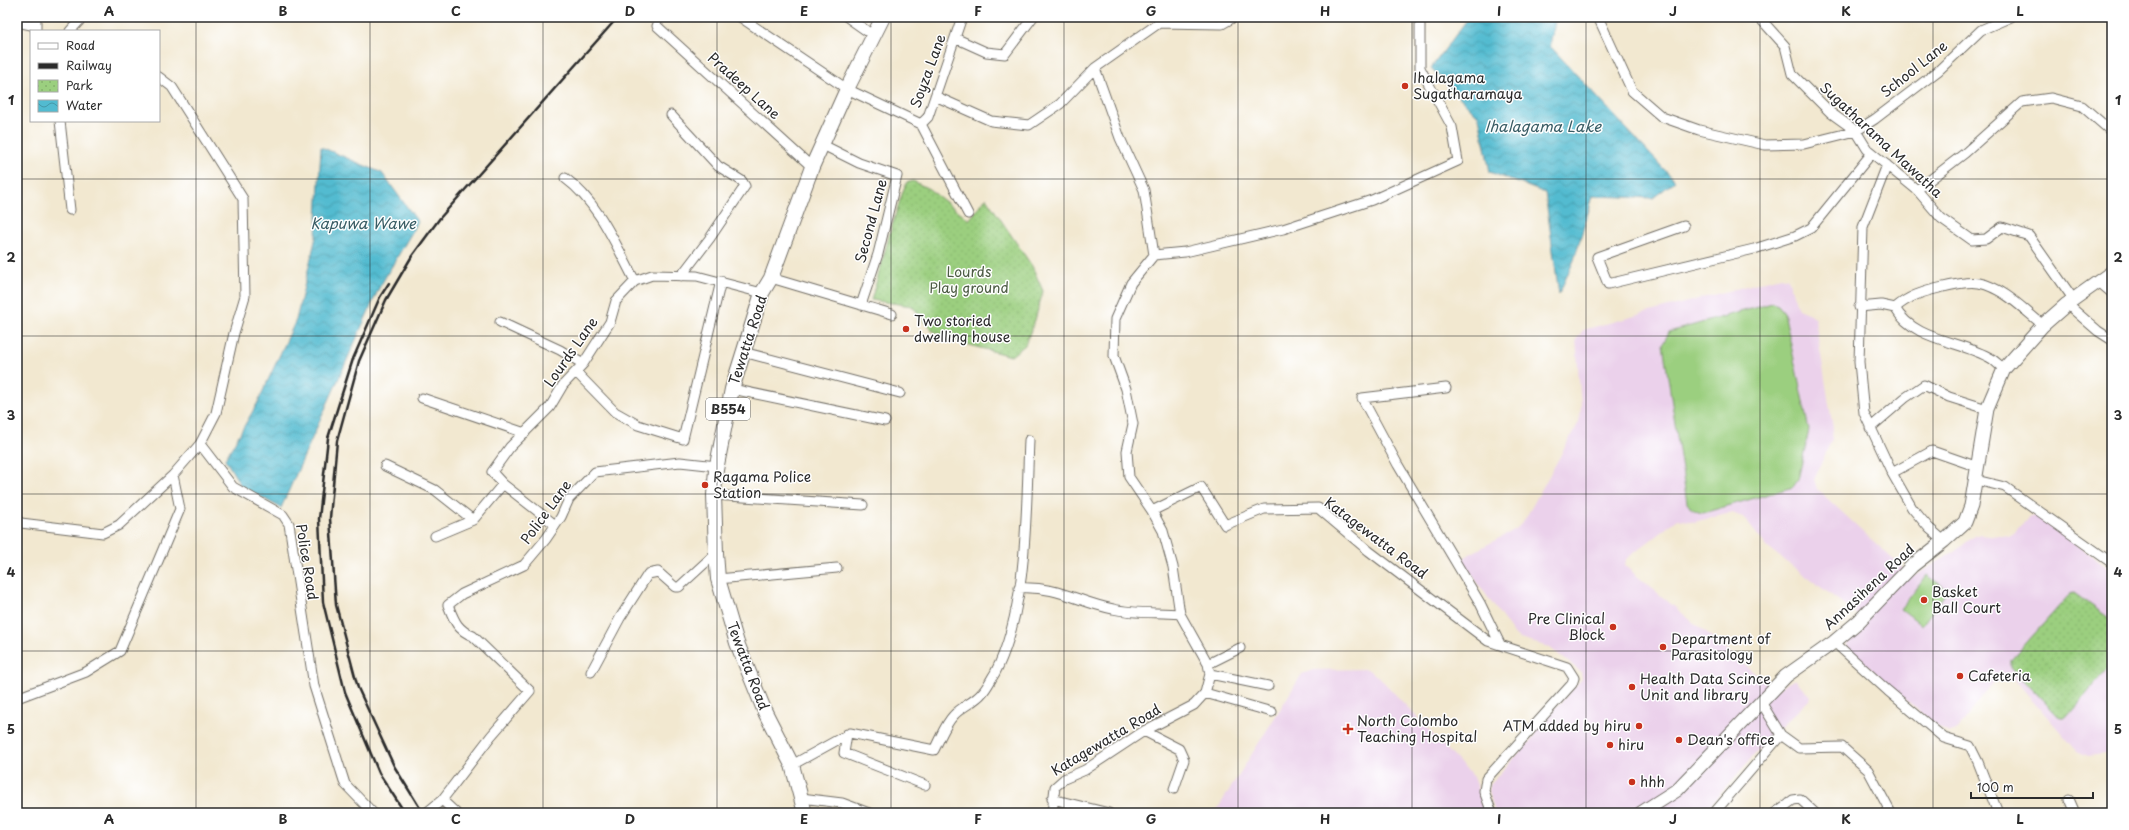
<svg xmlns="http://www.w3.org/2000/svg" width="2129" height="830" viewBox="0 0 2129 830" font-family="'Playpen Sans',sans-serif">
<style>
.built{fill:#ebd1eb;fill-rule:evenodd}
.park{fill:url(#park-dots);stroke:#637d55}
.pitch{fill:#9bcf7f;stroke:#637d55}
.water{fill:url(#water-waves);stroke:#3e737e}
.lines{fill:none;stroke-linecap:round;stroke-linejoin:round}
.street-casing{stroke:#716d65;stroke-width:11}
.secondary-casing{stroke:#716d65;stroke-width:15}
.primary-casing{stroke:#716d65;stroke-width:16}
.street{stroke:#fff;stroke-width:9}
.secondary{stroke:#fff;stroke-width:13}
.primary{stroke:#fff;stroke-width:14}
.rail{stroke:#2b2b2b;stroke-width:2.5}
.grid{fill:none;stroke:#2b2b2b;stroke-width:1;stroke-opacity:0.55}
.poi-dot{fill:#c8321e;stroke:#fff;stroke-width:1.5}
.labels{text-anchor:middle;stroke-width:3;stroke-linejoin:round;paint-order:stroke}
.shield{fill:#fff;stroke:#6b6b6b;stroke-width:1}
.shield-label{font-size:13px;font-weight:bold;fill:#2b2b2b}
.street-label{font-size:14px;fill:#2b2b2b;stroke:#fff}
.poi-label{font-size:14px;fill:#2b2b2b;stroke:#fff;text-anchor:start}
.park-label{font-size:14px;fill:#4d5c44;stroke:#fff}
.water-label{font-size:15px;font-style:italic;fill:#395d65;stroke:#fff}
.neatline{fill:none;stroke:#2b2b2b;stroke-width:1.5}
.grid-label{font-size:13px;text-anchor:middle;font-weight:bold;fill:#2b2b2b}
</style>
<defs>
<pattern id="park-dots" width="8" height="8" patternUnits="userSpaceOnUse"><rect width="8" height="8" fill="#9bcf7f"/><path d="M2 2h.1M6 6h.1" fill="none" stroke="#86b26e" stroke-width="1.8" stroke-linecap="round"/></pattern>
<pattern id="water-waves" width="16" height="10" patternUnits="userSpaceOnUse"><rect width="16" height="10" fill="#52bbd0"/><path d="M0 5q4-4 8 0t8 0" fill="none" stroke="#4498a9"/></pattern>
</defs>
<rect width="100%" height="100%" fill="#fff"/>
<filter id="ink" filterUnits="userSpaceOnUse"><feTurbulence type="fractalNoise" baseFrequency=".025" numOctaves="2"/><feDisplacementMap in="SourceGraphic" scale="8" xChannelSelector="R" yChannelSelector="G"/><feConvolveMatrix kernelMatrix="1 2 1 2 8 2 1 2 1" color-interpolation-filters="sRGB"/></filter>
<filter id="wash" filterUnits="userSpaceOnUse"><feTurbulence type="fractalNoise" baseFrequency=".012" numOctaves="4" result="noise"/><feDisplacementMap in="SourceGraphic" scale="16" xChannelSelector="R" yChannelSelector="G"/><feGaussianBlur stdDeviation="0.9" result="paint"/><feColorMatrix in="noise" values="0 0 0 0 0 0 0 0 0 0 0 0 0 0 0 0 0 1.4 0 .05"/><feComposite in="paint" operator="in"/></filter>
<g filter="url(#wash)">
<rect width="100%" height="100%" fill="#f2e8d0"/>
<path class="built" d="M1780 277 1788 279 1798 309 1810 314 1815 319 1833 428 1832 439 1814 479 1817 489 1910 575 1914 576 1953 553 1973 537 1980 534 2009 537 2014 534 2028 518 2036 515 2112 571V620L2074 593 2066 718 2112 664V753L2088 756 2077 751 2015 680 2009 678 1995 681 1956 731 1949 733 1937 727 1848 649 1847 644 1865 623V620L1768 548 1743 517 1731 513 1694 522 1678 519 1626 559 1625 566 1775 690 1795 679 1810 696 1809 700 1771 736 1703 813H1495L1489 792 1490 784 1533 738 1538 727 1582 679 1581 672 1549 647 1520 639 1513 633 1463 562 1464 558 1470 554 1516 529 1524 521 1579 422 1581 406 1576 340 1583 330ZM1669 332 1809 430 1798 479 1793 487 1687 503 1663 344Z
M1367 669 1380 678 1473 777 1486 813H1215L1302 674 1313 670Z"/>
<path class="park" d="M913 181 929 189 969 220 986 198 1032 266 1043 291 1035 320 1025 345 1011 356 965 344 933 331 912 306 871 300C883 261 892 221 906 183Z
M2074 593 2112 620V664L2066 718H2060L2011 667V660L2070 594Z"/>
<path class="pitch" d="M1772 303 1778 305 1784 312 1809 430 1798 480 1793 487 1703 513C1696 512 1691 509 1687 503L1663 344 1669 332Z
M1927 575 1948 590 1922 625 1901 609Z"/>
<path class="water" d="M1469 17H1556L1550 46 1675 181 1653 198 1593 196 1574 260 1559 294 1545 193 1490 172 1479 117 1431 68Z
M321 147 382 173 418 222 379 288 281 508 241 486 225 459 257 404 296 320 316 237Z"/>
</g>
<g filter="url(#ink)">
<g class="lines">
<defs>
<path id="street" d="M36 17V31
M740 17 847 89 921 124 928 117 962 17
M847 17 874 36
M1598 17 1632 91 1662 117 1699 130 1765 145 1804 144 1856 131 1875 119 1938 71 1981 30 2011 17
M1759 17 1785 46 1792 74 1831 113 1856 131 1867 149 1917 190 1941 218 1972 240 1986 239 2002 227 2029 236 2074 300
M17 22 36 26
M657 26 812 167
M70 31 83 17
M955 38 986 52 1005 54 1033 17
M1095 68 1159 23 1222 24 1234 17
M159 77 172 87 243 199 245 296 234 333 216 413 200 444
M935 96 991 121 1029 125 1060 104 1095 68 1120 138 1144 190 1154 255
M671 115 718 166 742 181 745 186 710 238 681 276
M60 121 70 210
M921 124 968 214
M823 145 859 163 897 176 878 254 861 305
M1887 165 1863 227 1859 362 1864 413 1892 473 1912 508 1929 528 1944 541
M565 178C598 202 616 245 635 281
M1917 190 1965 153 2022 102 2051 98 2082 106 2112 132
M1684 226 1597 257 1608 284 1754 249 1795 236 1811 228 1872 153
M771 278 892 314
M2099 282 2112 293
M2067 304 2098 331 2112 340
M1859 307 1881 305 1895 308C1915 342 1961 340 1992 359 1996 362 2000 366 2004 369
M1895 308C1909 296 1922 292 1939 288 1951 285 1968 281 1979 283 2004 288 2024 310 2043 325
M500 322 560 350 583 364
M743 352 900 393
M576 372 615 412 638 425 683 439 721 281
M1446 388 1362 398 1398 465 1480 603 1500 644
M732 389 885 421
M422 398 525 433
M1870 428 1905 398 1924 385 1949 397 1987 409
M385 466 435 490 473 520 503 484
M1892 473 1932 451 1978 467
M1976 480 2005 487 2112 563
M714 495 863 505
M1152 511 1129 477 1127 451 1133 424 1126 389 1114 356 1115 319 1131 283 1154 255 1185 252 1283 229 1372 200 1458 161 1452 127 1420 68V17
M17 520 21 523 103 533 119 525 173 475
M554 524 503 484 492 472 510 447 550 407 563 385 583 364 610 322 616 301 635 281 652 275 697 276 762 293
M435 536 473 520
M718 579 837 568
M1019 588C1059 586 1077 602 1113 609 1134 614 1158 612 1180 614
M1834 642 1888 691 1944 738 1970 746 1978 762 1998 813
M1208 664 1240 648
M591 672 620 618 648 574 658 572 675 587H679L716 553
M1210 674 1268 686
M1205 693 1272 712
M17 698 86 672 120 651 180 509 173 475 200 444 233 487 283 515 289 524 314 686 345 784 373 813
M1761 702 1781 735 1799 748 1842 747 1868 770 1891 813
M1144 731 1179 749 1184 760 1174 789
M847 734 844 753 925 785
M792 765 850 733 934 750C940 739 945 724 954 715 962 706 975 702 982 693 987 688 991 679 995 673 1028 609 1026 511 1029 440
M801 798 842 803 869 813
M1052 799 1109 813
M2069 799 2075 813
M442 800 456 813
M426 813 442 800 491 736 530 691 473 636C457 630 454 620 448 605L462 594 524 565 546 539 561 517 569 499 595 472 680 462 717 466
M1052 813 1055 787 1064 779 1085 770 1144 731 1194 705 1205 693 1210 674 1208 664 1180 614 1173 567 1163 531 1152 511 1201 487 1225 525 1264 509 1318 508 1369 551 1488 641 1567 667 1574 678 1572 684 1486 779 1484 791 1492 813
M1714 813 1781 735
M1775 813 1793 800 1800 799 1815 813"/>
<path id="secondary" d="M1641 813 1677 790 1786 676 1834 642 1859 621 1912 566 1944 541 1965 522 1971 506 1987 409 2004 369 2043 325 2067 304 2112 272"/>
<path id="primary" d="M805 813 792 765 765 712 737 643 718 579 716 553 714 495 716 470 732 389 762 293 771 278 812 167 847 89 883 17"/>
</defs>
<use href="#street" class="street-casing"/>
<use href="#secondary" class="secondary-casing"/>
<use href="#primary" class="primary-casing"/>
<use href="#street" class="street"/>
<use href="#secondary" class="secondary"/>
<use href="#primary" class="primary"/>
<path class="rail" d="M389 283 380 297 353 359 328 438 319 519 323 602 345 692 379 773 405 813
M423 813 394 766 358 688 336 605 330 518 337 441 359 361 386 300 412 256 440 218 618 17"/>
</g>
</g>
<path class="grid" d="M196 17V813M370 17V813M543 17V813M717 17V813M891 17V813M1064 17V813M1238 17V813M1412 17V813M1586 17V813M1760 17V813M1933 17V813M17 179H2112M17 336H2112M17 494H2112M17 651H2112"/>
<g class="poi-dot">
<circle cx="1405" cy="86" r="4"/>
<circle cx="906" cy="329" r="4"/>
<circle cx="705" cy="485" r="4"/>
<circle cx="1924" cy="600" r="4"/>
<circle cx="1613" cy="627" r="4"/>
<circle cx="1663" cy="647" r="4"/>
<circle cx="1960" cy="676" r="4"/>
<circle cx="1632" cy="687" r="4"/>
<circle cx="1639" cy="726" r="4"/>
<path d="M1346 723h4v4h4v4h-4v4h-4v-4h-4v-4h4z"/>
<circle cx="1679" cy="740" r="4"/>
<circle cx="1610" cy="745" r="4"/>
<circle cx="1632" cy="782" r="4"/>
</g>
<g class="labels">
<rect class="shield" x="706" y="398" width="44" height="22" rx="3"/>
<g class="shield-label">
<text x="728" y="414">B554</text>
</g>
<g class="street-label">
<text transform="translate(1914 69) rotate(-39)" y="5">School Lane</text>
<text transform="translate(928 71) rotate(-70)" y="5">Soyza Lane</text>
<text transform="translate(744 86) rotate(42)" y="5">Pradeep Lane</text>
<text transform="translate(1881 140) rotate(43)" y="5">Sugatharama Mawatha</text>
<text transform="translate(871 221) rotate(-75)" y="5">Second Lane</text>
<text transform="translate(748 340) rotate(-72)" y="5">Tewatta Road</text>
<text transform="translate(571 352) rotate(-55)" y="5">Lourds Lane</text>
<text transform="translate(546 512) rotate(-54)" y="5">Police Lane</text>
<text transform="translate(1376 538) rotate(37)" y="5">Katagewatta Road</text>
<text transform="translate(307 562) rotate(81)" y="5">Police Road</text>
<text transform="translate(1869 587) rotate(-43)" y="5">Annasihena Road</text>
<text transform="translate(748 666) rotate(69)" y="5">Tewatta Road</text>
<text transform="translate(1106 740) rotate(-31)" y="5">Katagewatta Road</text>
</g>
<g class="poi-label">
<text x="1413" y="83">Ihalagama<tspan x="1413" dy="16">Sugatharamaya</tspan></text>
<text x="914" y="326">Two storied<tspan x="914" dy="16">dwelling house</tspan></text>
<text x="713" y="482">Ragama Police<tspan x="713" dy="16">Station</tspan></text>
<text x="1932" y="597">Basket<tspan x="1932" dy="16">Ball Court</tspan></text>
<text x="1605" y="624" text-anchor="end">Pre Clinical<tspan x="1605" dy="16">Block</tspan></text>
<text x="1671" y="644">Department of<tspan x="1671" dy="16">Parasitology</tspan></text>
<text x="1968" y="681">Cafeteria</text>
<text x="1640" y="684">Health Data Scince<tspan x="1640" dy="16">Unit and library</tspan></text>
<text x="1357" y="726">North Colombo<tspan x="1357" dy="16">Teaching Hospital</tspan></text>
<text x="1631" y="731" text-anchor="end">ATM added by hiru</text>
<text x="1687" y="745">Dean's office</text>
<text x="1618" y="750">hiru</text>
<text x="1640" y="787">hhh</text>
</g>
<g class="park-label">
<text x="969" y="277">Lourds<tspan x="969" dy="16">Play ground</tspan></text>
</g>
<g class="water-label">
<text x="1543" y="132">Ihalagama Lake</text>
<text x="363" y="229">Kapuwa Wawe</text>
</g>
</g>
<rect width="2129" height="830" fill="none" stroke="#fff" stroke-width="44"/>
<rect x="30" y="30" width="130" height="92" fill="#ffffff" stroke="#aaaaaa"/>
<rect x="38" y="43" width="20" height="6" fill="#ffffff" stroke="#aaaaaa"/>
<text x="66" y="50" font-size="12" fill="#2b2b2b">Road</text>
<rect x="38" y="63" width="20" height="6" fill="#2b2b2b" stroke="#aaaaaa"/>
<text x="66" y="70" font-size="12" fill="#2b2b2b">Railway</text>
<rect x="38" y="80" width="20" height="12" fill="url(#park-dots)" stroke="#aaaaaa"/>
<text x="66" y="90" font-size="12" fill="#2b2b2b">Park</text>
<rect x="38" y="100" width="20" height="12" fill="url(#water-waves)" stroke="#aaaaaa"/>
<text x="66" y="110" font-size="12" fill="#2b2b2b">Water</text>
<path d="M1971 792v6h122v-6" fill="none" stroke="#2b2b2b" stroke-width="2"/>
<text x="1977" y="792" font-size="12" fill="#2b2b2b" stroke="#ffffff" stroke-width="3" paint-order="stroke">100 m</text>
<rect x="22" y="22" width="2085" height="786" class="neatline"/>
<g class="grid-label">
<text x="109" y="16">A</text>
<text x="283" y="16">B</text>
<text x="456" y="16">C</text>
<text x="630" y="16">D</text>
<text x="804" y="16">E</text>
<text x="978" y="16">F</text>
<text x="1151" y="16">G</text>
<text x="1325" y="16">H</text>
<text x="1499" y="16">I</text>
<text x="1673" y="16">J</text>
<text x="1846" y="16">K</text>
<text x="2020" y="16">L</text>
<text x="11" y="105">1</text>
<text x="2118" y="105">1</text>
<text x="11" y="262">2</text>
<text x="2118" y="262">2</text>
<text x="11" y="420">3</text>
<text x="2118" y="420">3</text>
<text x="11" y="577">4</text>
<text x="2118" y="577">4</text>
<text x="11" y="734">5</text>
<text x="2118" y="734">5</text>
<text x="109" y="824">A</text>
<text x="283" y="824">B</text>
<text x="456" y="824">C</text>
<text x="630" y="824">D</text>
<text x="804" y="824">E</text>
<text x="978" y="824">F</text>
<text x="1151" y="824">G</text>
<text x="1325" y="824">H</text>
<text x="1499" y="824">I</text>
<text x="1673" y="824">J</text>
<text x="1846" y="824">K</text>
<text x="2020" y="824">L</text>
</g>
</svg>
